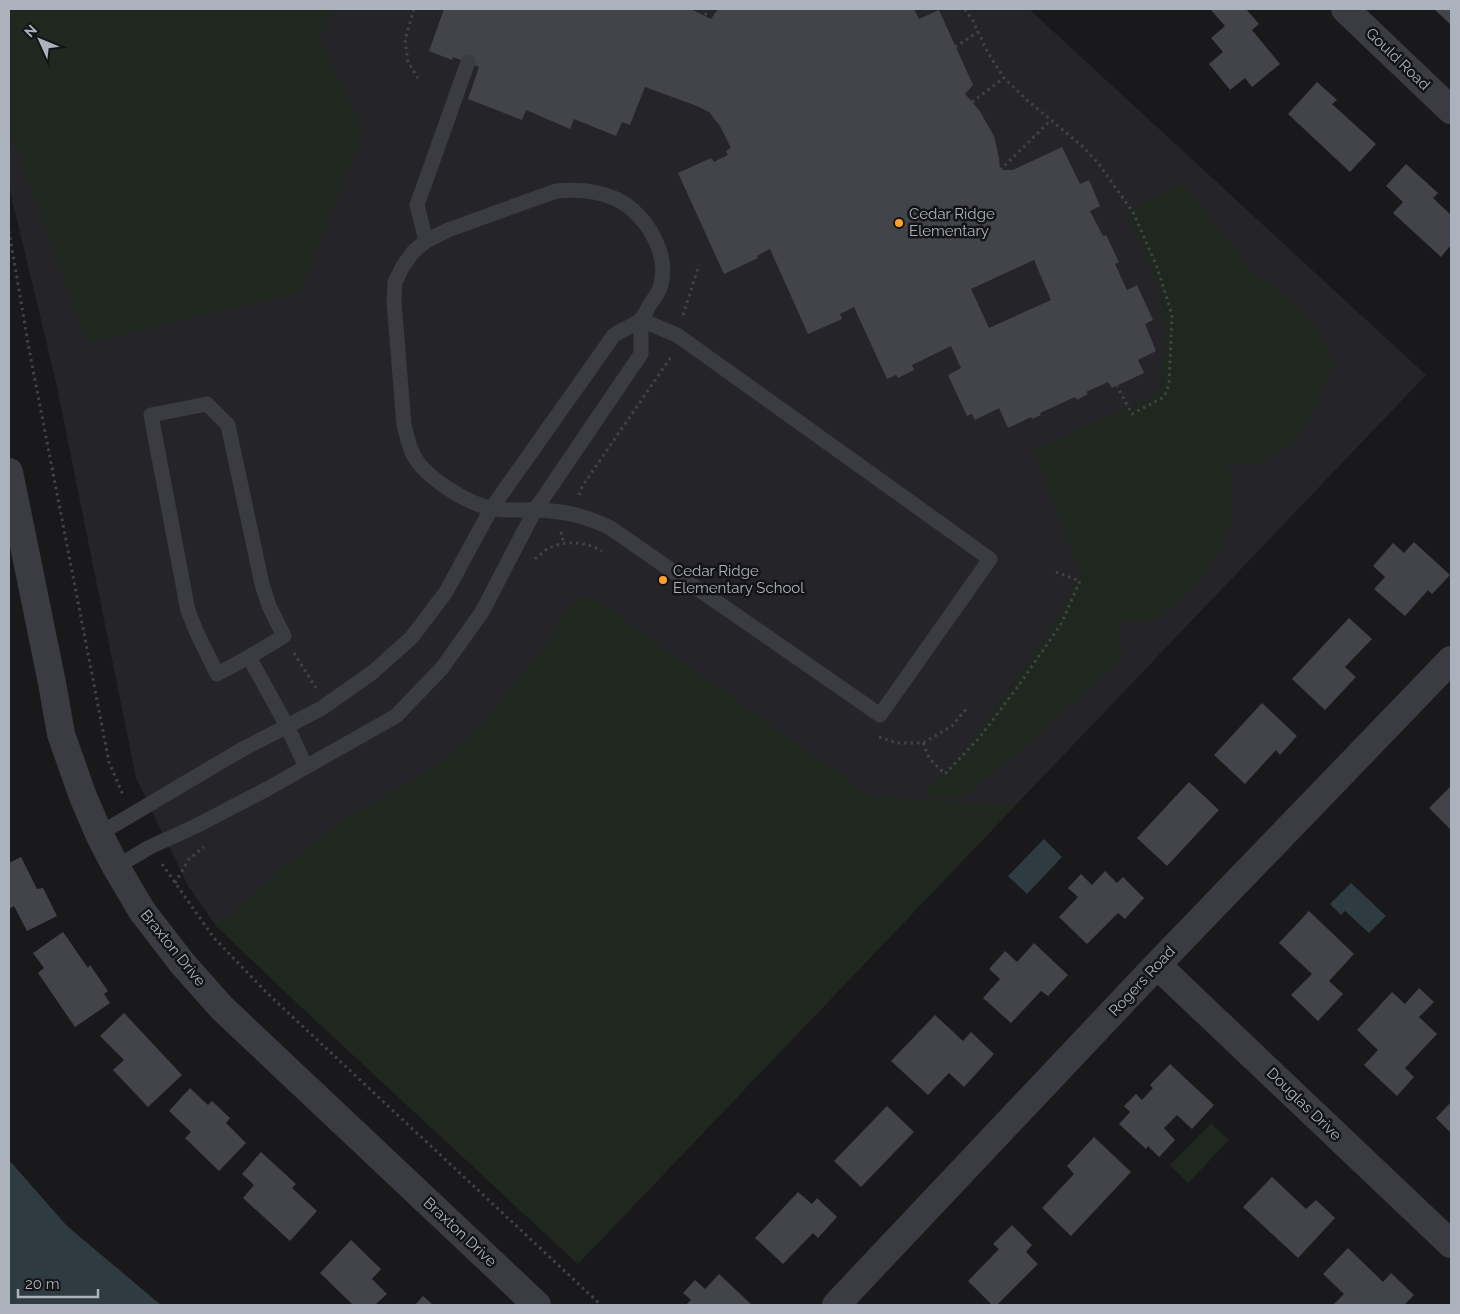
<svg xmlns="http://www.w3.org/2000/svg" width="1460" height="1314" viewBox="0 0 1460 1314" font-family="Raleway,sans-serif">
<style>
.built{fill:#252529}
.green{fill:#1f271f}
.water{fill:#2e3b41}
.building{fill:#434449;fill-rule:evenodd}
.lines{fill:none;stroke-linecap:round;stroke-linejoin:round}
.path{stroke:#404348;stroke-width:3;stroke-dasharray:2.5 4;stroke-linecap:butt}
.service{stroke:#3a3c41;stroke-width:15}
.minor{stroke:#3a3c41;stroke-width:28}
.tertiary{stroke:#3a3c41;stroke-width:28}
.poi-dot{fill:#fea02e;stroke:#141417;stroke-width:2}
.labels{text-anchor:middle;stroke-width:5;stroke-linejoin:round;paint-order:stroke}
.street-label{font-size:15px;fill:#abb2bc;stroke:#141417}
.poi-label{font-size:15px;fill:#abb2bc;stroke:#141417;text-anchor:start}
</style>
<rect width="100%" height="100%" fill="#19191c"/>
<path class="built" d="M9 9H1029L1426 375 578 1264 297 1003 216 926 188 886 136 778 56 382 9 187Z"/>
<path class="green" d="M9 9H334L320 38 364 132 300 293 87 343 9 127Z
M1182 182 1252 271 1290 299 1316 326 1328 347 1333 366 1310 421 1290 447 1257 464 1229 465 1234 501 1230 527 1217 558 1193 588 1159 618 1140 623 1121 621 1122 658 1020 752 965 796 934 798 924 791 964 751 1028 663 1057 620 1080 573 1034 451 1157 394 1163 372 1165 350 1163 305 1144 251 1125 213Z
M591 596 872 797 1016 805 578 1264 297 1003 216 926 293 860 345 818 427 772 452 754 479 728 546 646 567 608Z
M1211 1123 1229 1140 1188 1183 1170 1165Z"/>
<path class="water" d="M1044 839 1062 857 1027 894 1008 876Z
M1351 883 1386 916 1369 933 1345 911 1341 915 1330 904Z
M9 1160 67 1226 161 1305H9Z"/>
<path class="building" d="M444 9H691L711 19 718 9H914L919 19 939 10 973 85 965 94 979 110 994 136 999 158 1000 170H1013L1062 147 1080 184 1089 180 1100 206 1090 211 1103 236 1106 235 1119 262 1115 264 1127 290 1137 285 1153 320 1145 324 1156 351 1138 360 1144 373 1112 388 1108 382 1086 392 1088 394 1077 400 1075 397 1040 413 1041 415 1032 419 1031 417 1008 428 999 408 975 420 972 414 967 416 948 375 961 368 951 346 912 365 914 370 898 378 896 375 887 379 854 307 840 314 842 319 808 334 770 249 757 256 758 258 724 274 678 173 711 158 714 162 728 155 726 151 731 148 720 126 709 112 697 106 645 87 630 125 622 122 616 136 574 119 570 129 526 110 522 120 468 99 479 67 453 57 452 60 429 51ZM1034 260 1051 300 989 328 971 289Z
M1210 9H1246L1259 24 1252 30 1280 64 1252 87 1245 78 1230 90 1209 64 1223 52 1211 38 1225 26Z
M1434 9H1451V25Z
M1317 82 1337 100 1332 104 1376 144 1350 172 1288 114Z
M1406 164 1438 193 1433 198 1451 215V245L1441 257 1393 213 1403 202 1386 186Z
M1414 542 1450 575 1432 594 1428 590 1405 616 1374 589 1385 577 1373 566 1393 543 1404 553Z
M1349 618 1372 639 1345 667 1356 677 1325 710 1292 679Z
M1262 703 1297 736 1280 755 1276 750 1245 784 1214 755Z
M1189 782 1219 810 1167 866 1137 838Z
M1451 786V830L1429 808Z
M21 857 37 889 43 888 57 916 27 931 14 906 9 909V863Z
M1105 871 1117 883 1123 877 1144 898 1125 919 1118 913 1087 944 1059 917 1078 897 1068 888 1081 874 1092 885Z
M1309 911 1354 954 1329 981 1343 994 1318 1021 1291 995 1312 974 1279 943Z
M63 932 88 968 90 965 108 991 104 994 110 1003 75 1027 38 973 44 968 33 953Z
M1034 943 1068 975 1048 996 1041 991 1011 1023 983 998 1000 979 989 969 1005 951 1017 962Z
M1419 988 1434 1002 1419 1017 1437 1034 1405 1068 1414 1077 1397 1096 1364 1065 1378 1050 1357 1030 1392 992 1405 1004Z
M124 1013 182 1075 148 1107 113 1070 124 1060 100 1036Z
M935 1015 963 1041 971 1032 994 1054 964 1087 949 1073 928 1095 891 1061Z
M1170 1064 1214 1105 1192 1129 1177 1115 1164 1128 1175 1140 1159 1157 1148 1146 1146 1149 1119 1124 1130 1112 1124 1106 1136 1094 1142 1100 1153 1088 1150 1085Z
M190 1088 208 1105 212 1101 230 1118 226 1123 246 1143 219 1171 185 1138 191 1132 169 1111Z
M1451 1102V1133L1436 1118Z
M887 1106 914 1132 861 1187 834 1161Z
M1094 1137 1131 1172 1071 1236 1042 1208 1074 1174 1067 1166Z
M261 1152 296 1184 292 1188 317 1211 290 1241 243 1198 254 1185 242 1174Z
M1272 1177 1306 1209 1316 1200 1335 1218 1298 1258 1243 1207Z
M798 1192 812 1204 817 1198 837 1217 818 1238 813 1233 783 1264 755 1238Z
M1012 1225 1032 1245 1026 1252 1038 1264 997 1305H992L968 1281 999 1249 993 1244Z
M351 1240 381 1269 372 1279 387 1294 375 1305H353L320 1273Z
M1348 1248 1383 1282 1391 1273 1414 1295 1404 1305H1333L1344 1294 1323 1274Z
M719 1274 752 1305H686L691 1300 683 1293 695 1280 705 1289Z
M423 1296 433 1305H415Z"/>
<g class="lines">
<path class="path" d="M414 9 405 40 408 62 418 78
M965 9 973 21 987 51 1004 78 1028 101 1082 146 1099 164 1134 214 1157 267 1172 315 1169 384 1164 397 1132 414 1117 386
M705 15 709 9
M955 47 978 32
M972 102 1004 78
M1000 170 1051 120
M9 231 29 349 109 762 123 795
M683 315 699 265
M579 495 583 485 671 357
M562 532 561 534 564 543
M535 559C539 556 543 552 547 549 565 540 585 541 602 551
M294 653 316 688
M879 737 897 743H923L952 726 967 708
M923 743 929 758 945 774 980 737 1019 685 1061 624 1080 581 1056 572
M162 864 214 938 267 993 601 1305
M175 883 189 859 204 847"/>
<path class="service" d="M426 241 417 205 468 62
M249 657 284 636 269 606 262 584 228 425 207 404 151 415 188 611 197 633 217 674 249 657 287 726 306 767
M99 834 241 750 322 708 373 672 412 637 446 592 491 509 614 335C622 330 633 326 640 320 645 316 647 309 650 304 654 299 658 293 660 288 671 254 646 214 616 199 597 190 576 189 556 191L448 230 426 241 413 252 403 266 395 282 394 302 404 425C407 436 409 448 415 458 428 479 466 502 489 508 501 512 522 509 535 510 565 511 582 515 609 527L880 715 990 559 677 335 641 320
M116 867 150 847 196 826 267 789 396 716 442 668 482 612 535 510 641 354V320"/>
<path class="minor" d="M1345 9 1451 110
M1157 965 1451 1244
M836 1305 1157 965 1451 660"/>
<path class="tertiary" d="M9 472 52 683 61 734 82 794 99 834 116 867 142 911 182 963 222 1008 537 1305"/>
</g>
<g class="poi-dot">
<circle cx="899" cy="223" r="5"/>
<circle cx="663" cy="580" r="5"/>
</g>
<g class="labels">
<g class="street-label">
<text transform="translate(1398 59) rotate(44)" y="5">Gould Road</text>
<text transform="translate(173 948) rotate(51)" y="5">Braxton Drive</text>
<text transform="translate(1142 981) rotate(-47)" y="5">Rogers Road</text>
<text transform="translate(1304 1104) rotate(44)" y="5">Douglas Drive</text>
<text transform="translate(460 1232) rotate(43)" y="5">Braxton Drive</text>
</g>
<g class="poi-label">
<text x="909" y="219">Cedar Ridge<tspan x="909" dy="17">Elementary</tspan></text>
<text x="673" y="576">Cedar Ridge<tspan x="673" dy="17">Elementary School</tspan></text>
</g>
</g>
<rect width="1460" height="1314" fill="none" stroke="#abb2bc" stroke-width="20"/>
<g transform="translate(40 40) rotate(314)" stroke="#141417" stroke-width="4" paint-order="stroke">
<path d="M0-4L9 19L0 12L-9 19Z" fill="#abb2bc"/>
<text y="-8" font-size="14" font-weight="bold" text-anchor="middle" fill="#abb2bc">N</text>
</g>
<path d="M18 1289v8h80v-8" fill="none" stroke="#abb2bc" stroke-width="2.5"/>
<text x="25" y="1289" font-size="15" fill="#abb2bc" stroke="#141417" stroke-width="4" paint-order="stroke">20 m</text>
</svg>
